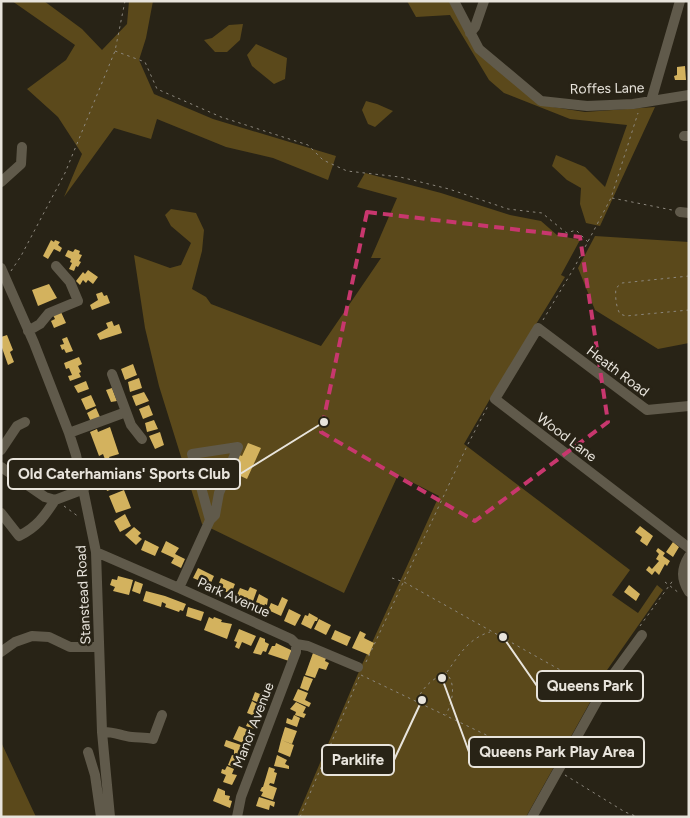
<svg xmlns="http://www.w3.org/2000/svg" width="690" height="818" viewBox="0 0 690 818" font-family="Figtree,sans-serif">
<style>
.green{fill:#5b491b}
.building{fill:#d3b25e}
.lines{fill:none;stroke-linecap:round;stroke-linejoin:round}
.path{stroke:#8c877d;stroke-width:1;stroke-dasharray:2.5 4;stroke-linecap:butt}
.minor{stroke:#605a4b;stroke-width:10}
.marked{fill:none;stroke:#c8376e;stroke-width:4;stroke-dasharray:10 6;stroke-linejoin:round}
.labels{text-anchor:middle;stroke-width:5;stroke-linejoin:round;paint-order:stroke}
.street-label{font-size:14px;fill:#e8e4dc;stroke:#282316}
.leader{fill:none;stroke:#e8e4dc;stroke-width:2}
.callout-dot{fill:#e8e4dc;stroke:#282316;stroke-width:2}
.callout{fill:#282316;stroke:#e8e4dc;stroke-width:2}
.callout-label{font-size:15px;text-anchor:middle;font-weight:bold;fill:#e8e4dc}
</style>
<rect width="100%" height="100%" fill="#282316"/>
<path class="green" d="M12 1H44L82 29 102 50 127 24 129 1H153L146 38 139 60 154 94 213 119 336 156 328 180 273 158 226 147 157 119 151 139 114 128 64 197 82 154 58 117 27 89 66 60 75 45Z
M407 1H449L482 56 553 107 585 112 655 107 600 226 586 223 580 204 581 188 567 180 552 166 556 155 585 167 605 187 627 125 570 119 504 93 489 80 450 15 416 17Z
M243 24 240 40 227 52H215L204 40 212 38 229 25Z
M256 44 287 58 285 79 274 84 252 66 247 55Z
M366 101 377 104 393 111 375 127 368 124 362 110Z
M365 173 441 193 510 215 541 221 557 235 580 240 561 275 565 277 490 399 464 444 630 570 612 595 638 613 657 585 663 590 598 683 594 689 593 697 526 817H297L360 669 439 496 398 475 344 593 202 524 159 386 145 328 134 255 170 268 181 265 191 243 171 226 165 215 171 209 196 213 204 230 202 251 192 289 206 297 211 304 321 346 381 258H371L397 198 357 187Z
M595 236 689 242V343L658 349 595 310 578 268Z
M1 742 36 817H1Z"/>
<path class="building" d="M685 66 686 80H675L674 76 677 75V67Z
M51 240 54 242 55 240 60 242 58 245 62 248 60 252 54 249 48 259 43 256Z
M75 249 80 251 79 254 82 255 79 261 81 262 78 267 76 266 74 271 69 269 72 263 70 262 71 259 65 256 68 250 73 252Z
M88 270 98 277 93 284 88 280 86 283 83 280 80 285 76 281 83 272 85 274Z
M49 284 57 298 38 306 32 290Z
M102 292 104 296 107 295 110 303 92 310 90 305 98 300 96 294Z
M61 312 66 323 54 328 51 321 55 319 53 315Z
M112 321 114 326 119 324 122 333 100 340 97 334 108 328 106 323Z
M7 335 13 350 10 352 14 362 8 365 1 345V337Z
M67 337 73 351 66 353 64 349 62 350 60 345 64 344 62 339Z
M79 357 82 364 78 366 81 372 79 373 81 377 70 381 68 376 72 375 69 368 66 369 64 363Z
M133 364 137 375 125 380 121 369Z
M139 378 142 388 130 392 128 382Z
M86 381 89 389 78 393 74 386Z
M112 388 117 401 111 402 106 390Z
M144 392 149 401 136 406 132 396Z
M91 395 96 406 86 410 81 399Z
M149 405 153 415 143 419 139 409Z
M96 408 100 417 91 422 87 413Z
M154 420 158 429 147 432 145 423Z
M110 427 119 454 109 457 111 461 106 462 103 454 99 456 90 432 97 429 98 432Z
M160 432 164 445 155 449 149 436Z
M248 443 261 448 247 479 234 473 239 463 236 462 239 455 242 456Z
M117 465 121 474 113 477 116 488 107 491 100 471Z
M124 490 131 508 116 513 109 496Z
M125 514 131 526 120 532 114 521Z
M640 526 653 536 647 546 640 541 642 537 635 532Z
M134 527 141 533 138 536 142 539 136 545 125 535Z
M145 540 159 547 155 556 141 550Z
M166 541 179 548 175 554 185 559 181 568 171 563 174 558 161 552Z
M673 542 679 547 673 557 666 552Z
M658 548 665 553 663 556 670 561 667 566 665 564 659 575 655 571 652 575 646 570 649 566 652 569 659 561 656 559 659 554 656 551Z
M198 568 214 576 210 585 193 578Z
M118 576 133 580 129 595 113 591 115 587 110 585 112 579 117 580Z
M221 578 235 584 231 594 217 588Z
M135 581 143 584 140 594 132 591Z
M629 585 640 594 636 601 624 592Z
M250 587 257 590 252 604 236 597 240 588 248 591Z
M146 591 165 596 186 604 183 611 180 610 179 612 165 607 166 604 162 602 161 607 143 601Z
M259 594 268 599 267 605 265 604 263 608 255 605Z
M282 597 288 600 281 616 268 610 271 603 278 606Z
M188 607 204 612 201 621 186 616Z
M289 609 301 615 295 626 284 621Z
M309 613 318 618 317 621H315L311 629 301 624 305 615 308 616Z
M209 617 213 619 214 617 222 620 221 622 232 624 227 639 204 630Z
M319 619 331 625 326 635 314 629Z
M239 629 256 636 251 646 242 642 239 649 235 647 237 642 234 641Z
M335 630 351 637 347 646 331 639Z
M360 631 366 634 364 638 374 643 369 655 352 648Z
M260 637 265 639V642L269 644 266 652 263 651 261 655 253 653Z
M276 643 293 651 289 661 268 654 272 646H275Z
M313 653 326 658 325 661 329 663 326 670 319 668 315 678 305 675Z
M304 676 313 679 308 691 300 688Z
M298 689 308 693 305 700 311 703 309 707 293 700Z
M255 692 260 694 262 692 267 694 264 705 252 700Z
M252 701 262 707 261 709 263 710 260 718 247 713Z
M296 702 306 707 303 713 306 714 304 718 295 715 296 712 290 709Z
M294 715 300 718 297 727 286 723 287 718 292 720Z
M250 718 257 721 254 729 246 726Z
M239 726 253 732 248 745 233 739Z
M285 727 297 731 292 744 281 740Z
M226 740 247 747 243 757 234 754V750L224 746Z
M281 740 294 745 290 757 278 752Z
M232 755 242 758 237 768 228 765Z
M277 755 287 760 285 764 289 766V769L274 766Z
M227 766 234 769 232 774 237 775 232 785 223 782 226 775 221 773 222 769 225 770Z
M269 767 275 769 274 772 277 773 274 784 270 783 269 785 277 788 273 800 261 796 263 792 260 791 262 787H263Z
M218 788 225 791V795L230 796 229 800 232 801 230 808 213 801Z
M259 797 275 802 274 807 270 805 269 810 256 806Z"/>
<g class="lines">
<path class="path" d="M115 51 145 62 157 89 221 117 308 145 323 160 347 171 400 177 449 189 508 209 542 213 564 231 567 233 576 230 588 242
M612 198 672 210
M11 271 21 256 65 173 115 51 125 1
M689 276 622 283 616 288C615 296 616 307 620 314L626 316 689 310
M543 320 574 268 611 198 638 113
M64 506 79 517
M392 578 404 582 594 689
M665 582 679 593
M640 626 674 579
M366 662 467 446 489 404
M447 672C459 655 469 638 490 632
M361 675 551 766
M417 700C424 686 432 679 446 673 457 684 452 702 446 715
M565 775 625 812 638 817
M300 817 360 675"/>
<path class="minor" d="M454 1 479 49 541 101 587 106 633 104 689 95
M470 33 475 27 484 1
M651 101 680 1
M684 136H689
M1 182 21 164 22 147
M680 212 689 213
M1 268 34 343 69 433 76 455 96 552 102 732 110 817
M28 331 40 324 49 313 78 301 70 282 56 266
M112 374 131 425 142 439
M689 406 647 410 538 328 495 399 689 548
M69 433 126 412
M1 450 17 426 25 422
M1 467 45 497 55 500
M55 500 84 489
M1 513 19 536C37 527 44 517 55 500
M96 552 179 588 291 639 296 644 308 646 358 667
M689 556C681 569 681 579 689 592
M179 588 210 520 215 515 219 493 238 447 192 454 210 520
M1 652 15 642 32 636 49 637 70 647H99
M102 732C113 731 121 736 132 737 139 738 145 737 153 739L162 715
M88 752 95 775 101 817
M237 817 241 797 296 652V644
M532 817 607 683 642 635"/>
</g>
<path class="marked" d="M367 212 580 237 608 422 475 521 321 432Z"/>
<g class="labels">
<g class="street-label">
<text transform="translate(607 88) rotate(-1)" y="5">Roffes Lane</text>
<text transform="translate(618 371) rotate(37)" y="5">Heath Road</text>
<text transform="translate(567 437) rotate(37)" y="5">Wood Lane</text>
<text transform="translate(83 595) rotate(-93)" y="5">Stanstead Road</text>
<text transform="translate(234 597) rotate(24)" y="5">Park Avenue</text>
<text transform="translate(253 725) rotate(-69)" y="5">Manor Avenue</text>
</g>
</g>
<path class="leader" d="M324 422L240 474M503 637L537 686M442 678L469 752M422 700L394 760"/>
<g class="callout-dot">
<circle cx="324" cy="422" r="5"/>
<circle cx="503" cy="637" r="5"/>
<circle cx="442" cy="678" r="5"/>
<circle cx="422" cy="700" r="5"/>
</g>
<g class="callout">
<rect x="8" y="459" width="232" height="30" rx="5"/>
<rect x="537" y="671" width="106" height="30" rx="5"/>
<rect x="469" y="737" width="175" height="30" rx="5"/>
<rect x="322" y="745" width="72" height="30" rx="5"/>
</g>
<g class="callout-label">
<text x="124" y="479">Old Caterhamians' Sports Club</text>
<text x="590" y="691">Queens Park</text>
<text x="557" y="757">Queens Park Play Area</text>
<text x="358" y="765">Parklife</text>
</g>
<rect width="690" height="818" fill="none" stroke="#e8e4dc" stroke-width="5"/>
</svg>
